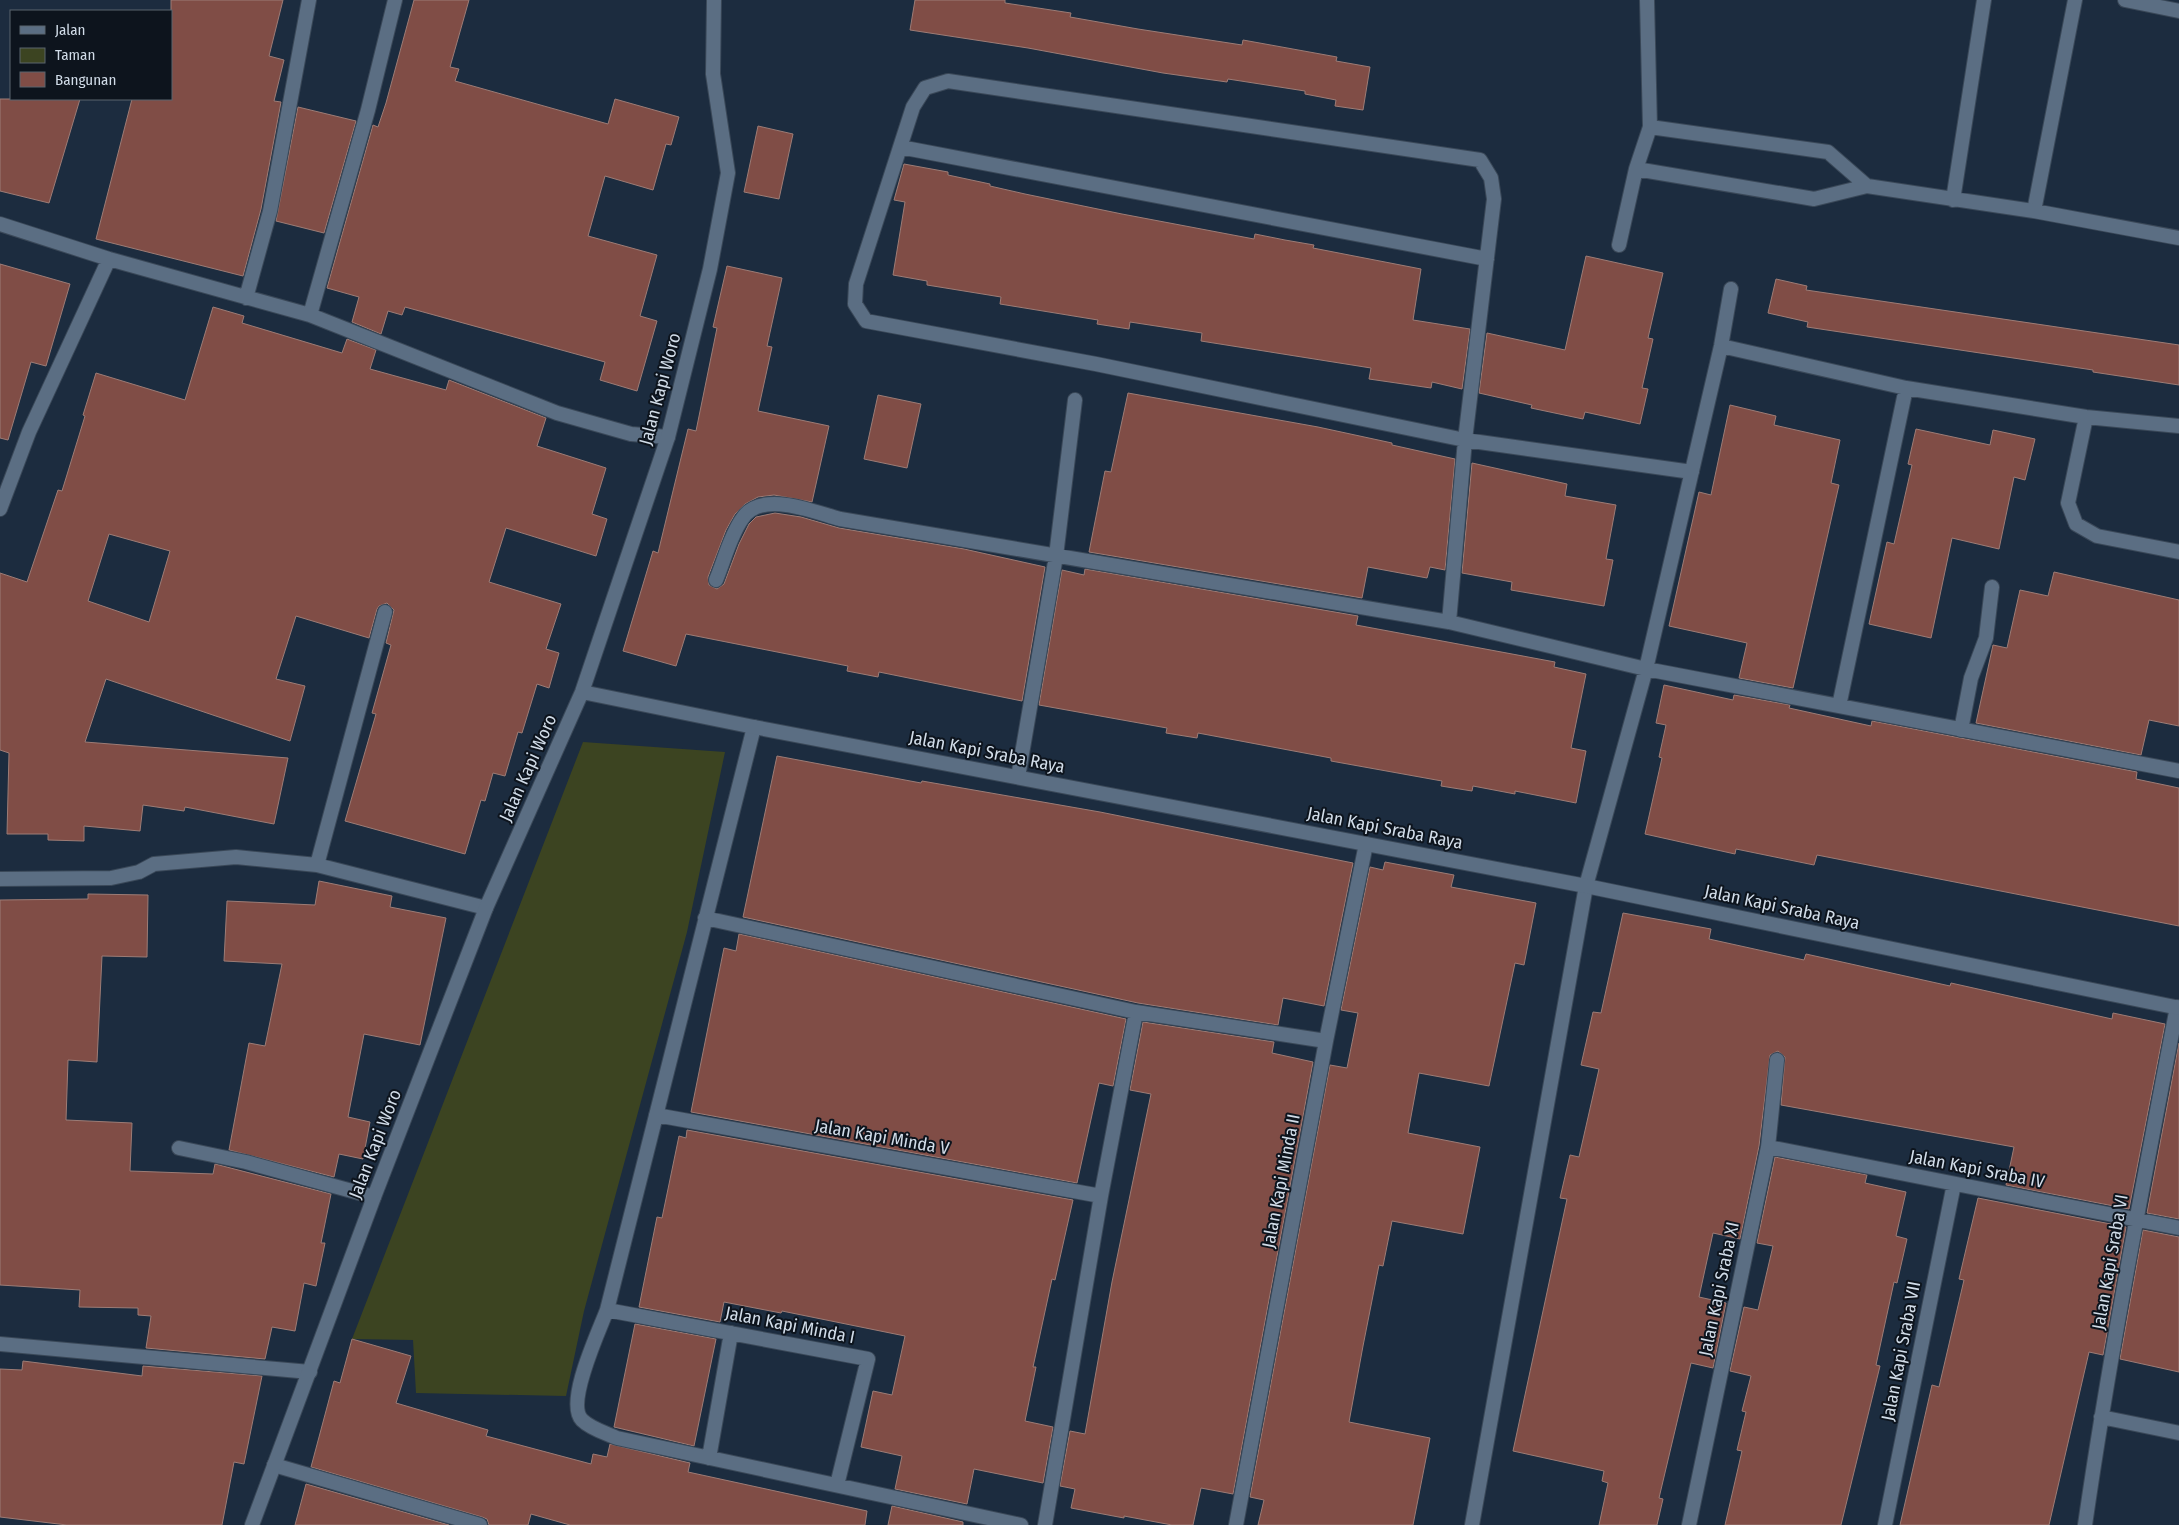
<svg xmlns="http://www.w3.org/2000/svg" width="2179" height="1525" viewBox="0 0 2179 1525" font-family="'Fira Sans Condensed',sans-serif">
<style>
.green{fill:#3c4421}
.building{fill:#804d46;stroke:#9c7c76;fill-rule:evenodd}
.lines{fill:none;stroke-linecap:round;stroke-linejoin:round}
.minor-casing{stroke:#3a4858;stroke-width:16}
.tertiary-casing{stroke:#3a4858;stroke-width:16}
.minor{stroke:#5b6e83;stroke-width:14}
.tertiary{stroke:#5b6e83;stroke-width:14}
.labels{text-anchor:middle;stroke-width:4;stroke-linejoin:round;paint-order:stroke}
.street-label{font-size:18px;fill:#d1dce8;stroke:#0d141d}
</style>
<rect width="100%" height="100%" fill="#1c2c3f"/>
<path class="green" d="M583 742 725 752 687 932 584 1311 566 1396 416 1393 413 1340 352 1339Z"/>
<path class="building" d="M171 0H283L269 56 284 60 274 101 281 102 261 209 243 276 96 239 132 99H171Z
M414 0H469L450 67 459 69 455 81 608 124 615 99 679 117 671 145 666 144 653 190 605 176 588 236 657 255 640 316 657 321 637 391 600 380 605 362 405 307 402 315 388 311 381 334 352 322 359 297 327 288 373 125 378 127 386 103Z
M915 0H1005V3L1071 13 1070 17 1138 29 1242 45 1243 40 1337 57 1336 61 1370 67 1363 110 1335 106 1336 100 1305 94V91L1228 79 1227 82 1163 73 1028 48 910 30Z
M0 99H80L49 203 0 191Z
M298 107 356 121 324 233 276 221Z
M758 126 793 134 779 199 744 192Z
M904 164 948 172V175L990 184V186L1025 194 1122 214 1254 239 1255 234 1285 240 1314 245 1313 248 1421 269 1413 320 1470 329 1462 389 1432 382 1431 388 1369 379 1371 368 1201 341 1202 333 1130 322 1129 329 1097 324 1098 320 1000 304 1001 297 927 285V281L893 275 905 202 894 200Z
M1586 256 1663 273 1648 338 1653 339 1642 388 1648 389 1640 424 1585 412 1583 419 1531 408 1532 405 1479 393 1487 333 1565 350Z
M0 264 70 284 46 366 31 362 8 440 0 438Z
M727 266 782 278 767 346 772 347 758 411 829 426 812 502 774 495 758 497 745 504 735 514 726 530 708 577 709 585 717 589 724 584 739 544 749 524 756 517 775 513 801 517 839 528 964 549 1045 567 1022 701 879 672 878 677 847 671 848 666 686 634 676 666 623 651 653 551 658 553 688 429 696 431 717 328 713 327Z
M1776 279 1807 286 1806 290 2179 345V385L2093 372V370L1807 327 1808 322 1768 313Z
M213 307 244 316 242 323 342 353 347 339 376 350 370 369 446 390 449 380 546 418 537 446 606 468 592 514 607 519 596 556 506 528 489 582 561 604 546 649 559 653 549 688 537 684 522 733 518 732 505 776 493 773 485 801 481 800 465 854 345 821 376 714 372 713 391 645 386 643 394 610 387 603 379 606 377 609 369 638 296 616 276 679 305 686 290 741 106 679 85 742 288 758 274 824 185 807 184 811 143 805 140 831 84 826V841L48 840V834H7L9 753 0 750V573L27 582 58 490 62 491 85 416 83 415 96 373 185 400ZM109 534 170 551 149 622 88 601Z
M1128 393 1318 427 1392 443V445L1455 459 1445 570 1430 567 1427 578 1368 567 1362 598 1089 552 1105 471 1111 472Z
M878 395 921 404 907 468 864 459Z
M1730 405 1776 416 1774 425 1840 440 1831 483 1839 485 1793 688 1739 678 1747 643 1669 626 1699 492 1711 495Z
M1916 429 1990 445 1993 430 2035 439 2025 480 2014 477 1999 549 1952 538 1931 638 1869 624 1887 542 1894 544 1912 465 1908 464Z
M1472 463 1567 484 1565 496 1616 505 1606 559 1613 560 1604 606 1511 590 1512 582 1462 573Z
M1085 569 1358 616 1356 625 1555 662 1554 667 1586 674 1571 748 1586 751 1576 803 1515 791V794L1473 786 1472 791 1441 786 1442 781 1331 761V758L1198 733 1197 738 1166 733 1167 728 1039 705 1062 570 1084 575Z
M2054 572 2179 600V726L2149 720 2141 755 1976 723 1993 645 2007 648 2020 590 2048 596Z
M1664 685 1733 700 1734 695 1790 705 1789 708 1871 726 1872 721 2137 772 2136 779 2179 788V926L1817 855 1814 865 1736 849 1735 854 1645 834 1662 758 1659 757 1666 725 1656 723Z
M777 756 921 783 922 781 1100 812 1353 863 1324 1006 1283 998 1278 1025 1138 1003 743 917Z
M1385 862 1454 875 1451 887 1536 903 1524 965 1515 963 1489 1086 1419 1073 1408 1133 1480 1147 1463 1234 1392 1221 1383 1266 1379 1265 1363 1346 1349 1422 1430 1438 1413 1525H1258L1264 1500 1250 1497 1330 1065 1347 1068 1358 1013 1341 1010 1370 867 1383 870Z
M319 881 392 896 390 907 446 918 420 1045 364 1034 348 1117 370 1122 363 1159 339 1154 334 1177 229 1150 249 1043 265 1046 282 964 224 961 227 901 315 905Z
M88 894 148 895 147 957 102 956 97 1062 68 1060 66 1120 132 1123 130 1171 213 1174 215 1164 331 1194 321 1243H325L316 1286 304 1283 295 1331 272 1327 265 1359 146 1348 151 1316 138 1315V1308L79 1307 80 1290 0 1285V900L88 899Z
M1623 913 1711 929 1709 939 1804 960 1806 954 1950 986 1951 983 2112 1019 2113 1013 2165 1024 2129 1209 2006 1185 2014 1147 1781 1105 1785 1057 1778 1051 1770 1055 1759 1146 1740 1239 1713 1233 1699 1297 1726 1303 1713 1368 1691 1363 1659 1498 1663 1499 1657 1525H1599L1608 1483 1602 1481 1604 1471 1513 1451 1567 1199 1560 1198 1570 1155 1579 1157 1599 1069 1581 1065 1593 1012 1601 1013Z
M739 934 1126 1019 1113 1086 1099 1083 1077 1183 691 1112 724 948 736 951Z
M1143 1022 1274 1042 1272 1053 1313 1062 1233 1494 1201 1488 1193 1525H1172L1124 1516V1518L1071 1508 1075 1489 1060 1486 1070 1431 1085 1434 1112 1282 1151 1094 1130 1090Z
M2179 1043V1219L2147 1213Z
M687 1130 1073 1200 1055 1280 1052 1279 1033 1367H1036L1025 1421 1053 1427 1043 1483 974 1469 967 1504 895 1489 902 1456 861 1447 873 1391 892 1395 905 1336 782 1311 781 1313 724 1302 720 1322 639 1307 657 1217 662 1218 679 1136 686 1138Z
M1775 1157 1867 1175 1865 1183 1906 1192 1896 1236 1907 1239 1897 1283 1894 1282 1876 1365 1880 1366 1841 1525H1725L1742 1451 1737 1450 1746 1412 1742 1411 1751 1376 1730 1371 1744 1307 1758 1310 1773 1246 1757 1243Z
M1978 1198 2126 1227 2103 1355 2089 1352 2049 1525H1900L1932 1385 1939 1387 1964 1280 1959 1279Z
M2143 1230 2179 1237V1372L2120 1359Z
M635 1324 716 1339 694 1446 614 1427Z
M352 1339 411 1356 396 1403 488 1430 486 1436 591 1464 593 1454 607 1457 610 1444 690 1463 688 1472 867 1511 865 1525H570L531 1514 528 1525H489L487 1519 482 1517 311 1467 334 1381 340 1383Z
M23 1361 142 1376 143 1366 262 1376 244 1464 234 1462 222 1525H67L0 1517V1369L22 1370Z
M306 1484 449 1525H295Z
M892 1506 963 1522V1525H888Z"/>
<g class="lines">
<defs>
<path id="minor" d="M2125 0 2179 11
M900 147 1487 259
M1636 169 1814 199 1867 186 1828 152 1650 127
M1867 186 2034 211 2179 238
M1953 200 1984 0
M2034 211 2075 0
M0 224 109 259 310 315 557 413 631 434 668 437
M1619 245 1636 169 1650 127 1647 0
M246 298 270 211 309 0
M310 315 368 110 395 0
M1721 346 1906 388 2086 417 2179 426
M2086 417 2068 503 2076 524 2097 536 2179 552
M0 509 29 432 109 259
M716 580C724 561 730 536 742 519 761 489 814 512 840 519L1449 622 1646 669 2179 771
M1449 622 1465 440 1494 199 1491 178 1480 160 948 81 925 88 913 107 856 284 855 304 866 321 1096 364 1465 440 1692 472
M1839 706 1906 388
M754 727 607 1310C599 1331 565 1403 582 1420 591 1429 606 1433 617 1438L1021 1525
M1961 730 1971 678 1986 638 1992 587
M1018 777 1056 556 1075 400
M317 865 385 612
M0 879 111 878 139 872 154 864 236 857 317 865 486 908
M705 918 1136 1012 1326 1041
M656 1115 1101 1196
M1768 1147 2179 1228
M179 1148 246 1162 374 1197
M607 1310 868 1359 837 1485
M0 1344 310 1372
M2101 1417 2179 1433
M709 1458 731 1333
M274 1465 480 1525
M1045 1525 1101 1196 1136 1012
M1236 1525 1326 1041 1366 844
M1472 1525 1586 886 1646 669 1721 346 1731 289
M1689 1525 1768 1147 1777 1060
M1885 1525 1954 1184
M2085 1525C2110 1351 2144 1179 2177 1007"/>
<path id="tertiary" d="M582 692 754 727 1586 886 2179 1008
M252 1525 374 1197 486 908 582 692 668 437 710 269 728 173 713 74 714 0"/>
</defs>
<use href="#minor" class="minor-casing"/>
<use href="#tertiary" class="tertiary-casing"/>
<use href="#minor" class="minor"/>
<use href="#tertiary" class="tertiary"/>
</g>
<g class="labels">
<g class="street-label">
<text transform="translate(660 389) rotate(-75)" y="6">Jalan Kapi Woro</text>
<text transform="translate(987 752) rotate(11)" y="6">Jalan Kapi Sraba Raya</text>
<text transform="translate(528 768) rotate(-66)" y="6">Jalan Kapi Woro</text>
<text transform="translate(1385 828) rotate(11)" y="6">Jalan Kapi Sraba Raya</text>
<text transform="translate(1782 907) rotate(12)" y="6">Jalan Kapi Sraba Raya</text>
<text transform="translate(882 1137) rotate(10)" y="6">Jalan Kapi Minda V</text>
<text transform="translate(375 1144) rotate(-69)" y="6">Jalan Kapi Woro</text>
<text transform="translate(1977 1169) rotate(11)" y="6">Jalan Kapi Sraba IV</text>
<text transform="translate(1281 1181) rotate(-79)" y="6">Jalan Kapi Minda II</text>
<text transform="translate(2110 1262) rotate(-80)" y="6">Jalan Kapi Sraba VI</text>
<text transform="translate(1719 1289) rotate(-78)" y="6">Jalan Kapi Sraba XI</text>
<text transform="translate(790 1325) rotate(11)" y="6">Jalan Kapi Minda I</text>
<text transform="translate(1901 1351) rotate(-79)" y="6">Jalan Kapi Sraba VII</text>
</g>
</g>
<rect x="10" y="10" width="162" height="90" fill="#0d141d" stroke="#5b646e"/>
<rect x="20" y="26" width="25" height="8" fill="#5b6e83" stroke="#5b646e"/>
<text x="55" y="35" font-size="15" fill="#d1dce8">Jalan</text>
<rect x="20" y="48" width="25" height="15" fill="#3c4421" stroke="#5b646e"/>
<text x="55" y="60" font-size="15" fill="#d1dce8">Taman</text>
<rect x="20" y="72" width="25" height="15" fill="#804d46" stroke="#5b646e"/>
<text x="55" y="85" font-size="15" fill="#d1dce8">Bangunan</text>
</svg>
